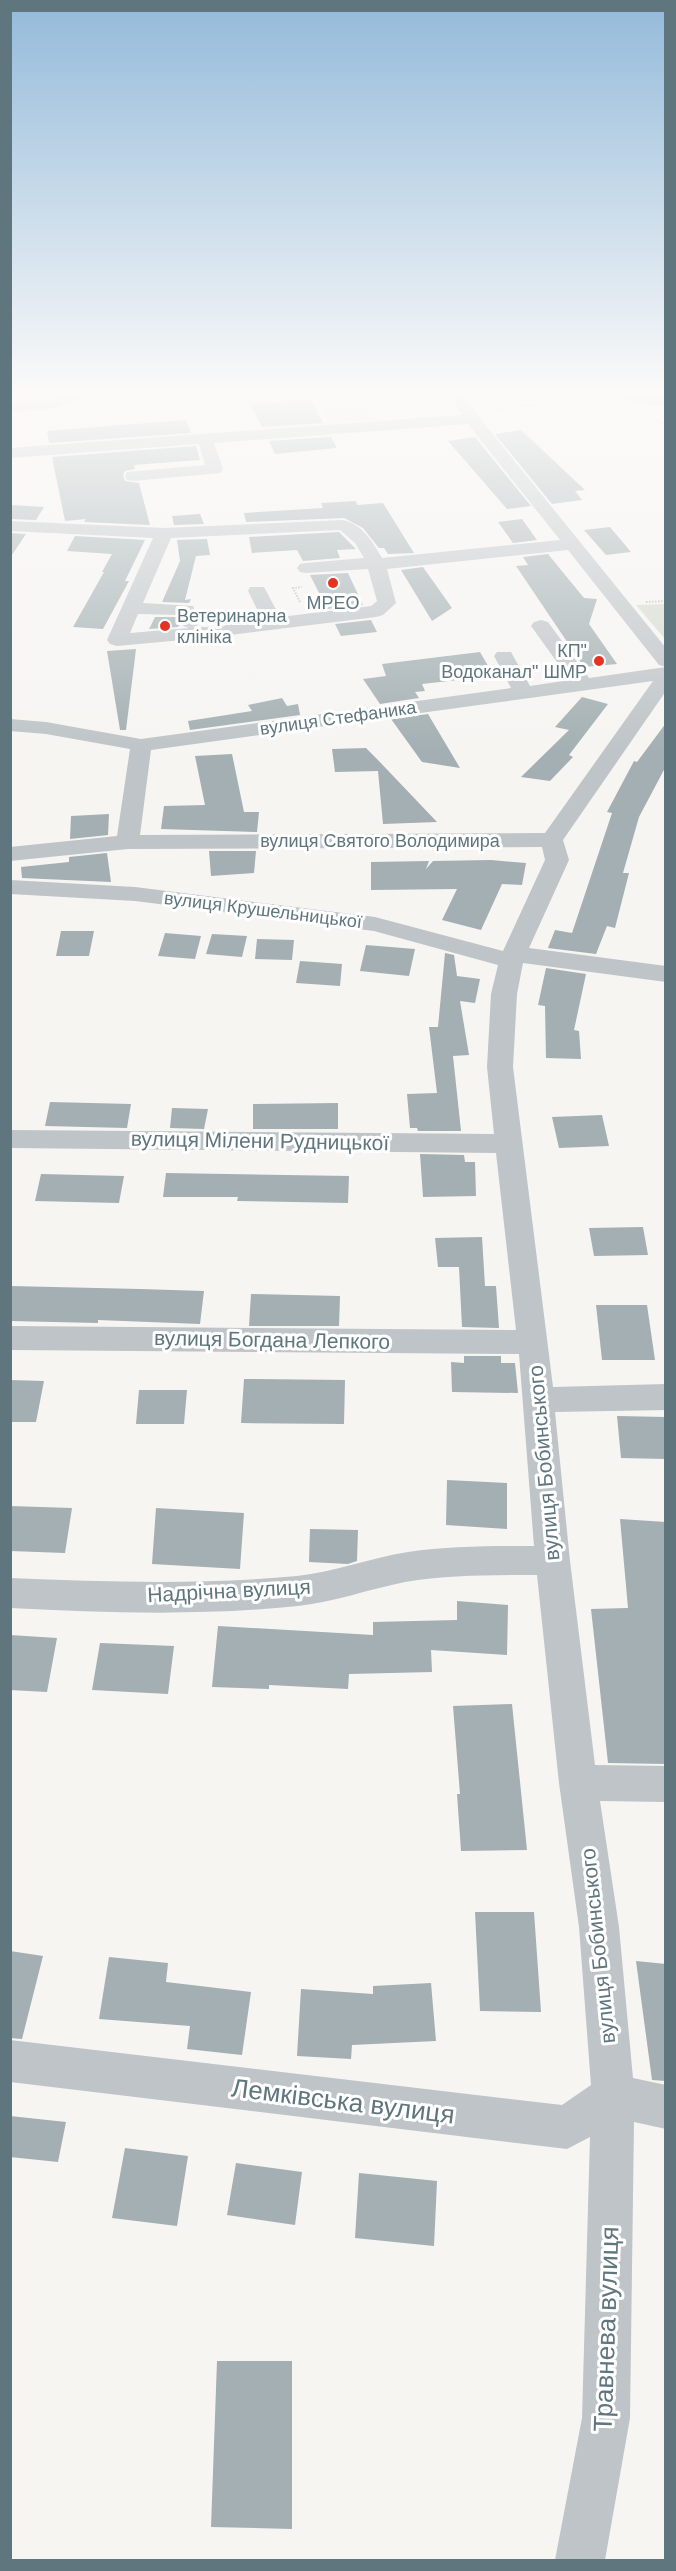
<svg xmlns="http://www.w3.org/2000/svg" width="676" height="2571" viewBox="0 0 676 2571" font-family="Arial,sans-serif">
<style>
.built{fill:#e6e7e6}
.green{fill:#d6dbd1}
.building{fill:#a3afb2}
.lines{fill:none;stroke-linecap:round;stroke-linejoin:round}
.path{stroke:#b8bdbe;stroke-width:2;stroke-dasharray:1.5 1.5;stroke-linecap:butt}
.minor{fill:#bec4c7;fill-rule:evenodd}
.poi-dot{fill:#e53223;stroke:#fff;stroke-width:2}
.labels{text-anchor:middle;stroke-width:6;stroke-linejoin:round;paint-order:stroke}
.far-poi-label{font-size:18px;fill:#60767e;stroke:#fff}
.far-street-label{font-size:18px;fill:#60767e;stroke:#fff}
.street-label{font-size:21px;fill:#60767e;stroke:#fff}
.near-street-label{font-size:26px;fill:#60767e;stroke:#fff}
</style>
<rect width="100%" height="100%" fill="#f6f5f2"/>
<path class="built" d="M16 393H116L68 405 18 409Z
M315 393H377L381 403 369 405 379 420 328 423Z"/>
<path class="green" d="M665 604H666L665 639 636 605Z"/>
<path class="building" d="M311 399 323 423 262 427 250 404Z
M186 420 191 433 49 443 47 431Z
M521 430 585 490 575 491 582 500 552 504 495 434Z
M331 437 337 448 275 454 269 441Z
M475 437 531 506 507 509 448 441Z
M196 446 200 460 134 465 135 469 125 471 123 475 125 481 139 483 150 525 84 522 86 519 65 521 52 457Z
M356 501 357 505 383 503 414 553 388 554 384 548H379L363 528 344 518 246 522 244 513 323 508 321 503Z
M10 505 44 507 36 520 10 519Z
M200 514 204 524 174 525 172 516Z
M522 519 537 540 513 543 498 522Z
M610 527 631 552 606 555 584 530Z
M339 532 356 549 337 550 340 558 303 561 297 550 252 553 249 537Z
M10 533 26 534 10 558Z
M75 536 145 540 125 581H129L103 629 73 627 104 572H102L112 554 67 551Z
M207 539 210 555 196 556 185 600 191 599 189 603 162 602 180 561 177 540Z
M548 554 584 598 597 599 589 624 617 664 584 667 516 566 528 565 523 557Z
M423 567 452 608 432 621 401 570Z
M348 573 363 605 327 609 310 575Z
M155 617H177L180 624 178 627 149 629Z
M371 620 377 632 341 636 335 624Z
M136 649 126 730H120L107 651Z
M480 652 494 676 422 684 425 691 415 692 419 698 380 704 363 679 386 676 382 664Z
M582 697 608 704 569 755 573 757 550 781 521 777 569 730 555 727Z
M282 698 287 706 298 704 300 715 190 730 188 721 252 711 248 705Z
M428 714 460 768 422 762 391 719Z
M666 723V766L639 817 623 873H629L615 928 607 926 596 954 548 948 555 930 572 933 612 813 607 812 634 761 637 762Z
M366 748 377 759 437 822 383 824 378 771 335 772 332 749Z
M232 754 244 812H259L257 832 161 829 164 806 205 805 195 756Z
M109 814 108 835 70 839 71 816Z
M209 851H256L254 873 211 876Z
M107 853 111 882 22 878 21 867 69 862V857Z
M491 860 526 863 522 885 502 884 481 930 442 920 457 889 371 890V862L429 861 426 869 433 861Z
M61 931H94L89 956H56Z
M165 933 201 936 195 959 158 956Z
M212 934 247 936 242 957 206 954Z
M257 939 294 940 292 960 255 959Z
M366 945 415 949 409 976 360 971Z
M445 953 454 955 457 976 480 979 475 1003 460 1001 469 1055 453 1056 461 1131H418L417 1128H410L407 1094 437 1093 429 1027H438Z
M300 961 342 964 340 986 296 983Z
M546 968 586 974 574 1030 579 1031 581 1059 546 1058 545 1006 538 1005Z
M50 1102 131 1104 127 1128 45 1126Z
M338 1103V1129H253V1104Z
M172 1108 208 1109 204 1129 170 1128Z
M602 1115 609 1146 559 1148 552 1117Z
M420 1154 464 1155 465 1162H475L476 1196 423 1197Z
M166 1173 349 1176 348 1203 237 1201 238 1197H163Z
M41 1174 124 1176 119 1203 35 1201Z
M643 1227 648 1255 594 1256 589 1228Z
M482 1237 485 1286H496L499 1328 462 1327 459 1267H438L435 1238Z
M10 1286 140 1289 204 1291 200 1324 98 1320V1323L10 1321Z
M251 1294 340 1296 339 1326H249Z
M596 1305H647L655 1360H602Z
M464 1356H501V1363H515L518 1393 452 1392 451 1362 464 1363Z
M244 1379 345 1380 344 1424 241 1423Z
M10 1380 44 1381 36 1422H10Z
M139 1390H187L184 1424H136Z
M617 1416 666 1417V1459L621 1458Z
M447 1480 507 1483V1529L446 1525Z
M10 1506 72 1508 65 1553 10 1551Z
M156 1508 244 1513 240 1569 152 1564Z
M620 1519 666 1522V1764L608 1763 591 1609 628 1608Z
M310 1529 358 1530 357 1561 348 1564 309 1562Z
M457 1601 508 1605 507 1655 431 1650 432 1672 349 1674 348 1689 269 1685V1689L212 1687 218 1626 373 1635V1622L457 1620Z
M10 1635 57 1638 47 1692 10 1690Z
M100 1643 174 1646 168 1694 92 1690Z
M512 1704 527 1850 461 1851 457 1794H460L453 1706Z
M475 1912H534L541 2012 480 2011Z
M10 1951 43 1956 22 2039 10 2038Z
M109 1957 168 1963 166 1982 251 1992 242 2055 187 2049 190 2026 99 2019Z
M636 1961 666 1964V2081L652 2080Z
M431 1983 436 2041 352 2045 351 2059 297 2056 301 1989 373 1994V1986Z
M10 2116 66 2122 58 2162 10 2157Z
M125 2148 188 2156 177 2226 112 2218Z
M236 2163 302 2172 295 2225 227 2215Z
M359 2173 437 2181 434 2246 355 2238Z
M217 2361H292V2529L211 2527Z"/>
<g class="lines">
<path class="path" d="M490 410 611 395
M658 420 666 426
M300 602 293 588 302 587
M646 602 666 601"/>
<path class="minor" d="M67 393H88L86 396 57 408 10 412V402L54 399Z
M448 393H463L478 416 666 648V667L659 665 568 550 387 569 396 603 383 615 376 617 230 635 223 633 215 637 117 646 110 644 107 640 153 538 10 531V521L164 528 343 520C362 524 373 542 382 558L560 540 468 424 214 443 223 469 221 473 133 481 127 480 125 476 127 472 205 465 199 444 10 458V448L462 415ZM340 530 355 543 364 558 306 563 300 564 297 568 300 572 306 573 368 569 377 601 371 606 280 617 264 587H250L248 591 262 619 230 623 222 627H192L197 626 200 622 193 606 143 603 171 538ZM138 614 178 615 183 626 189 628 130 633Z
M627 393 666 397V407L627 401 624 398Z
M541 620 548 622 589 678 666 667V691L563 840 569 860 529 948 666 966V982L523 963 517 994 513 1067 553 1387 666 1384V1410L555 1412 570 1561 595 1765 666 1766V1802L600 1801 619 1927 633 2078 666 2085V2129L634 2122 630 2418 605 2560H555L582 2418 590 2137 567 2149 10 2082V2040L562 2105 591 2085 579 1927 559 1783 537 1575C493 1575 448 1575 405 1582 369 1589 335 1602 298 1606 203 1616 106 1613 10 1608V1578C106 1582 201 1585 297 1576 334 1572 370 1558 408 1552 449 1546 492 1546 534 1546L519 1354 10 1350V1326L516 1330 496 1153 10 1148V1130L494 1134 487 1067 491 994 498 965 374 931 135 901 10 894V880L135 887 375 917 503 951 545 860 542 847 128 849 10 861V847L117 836 130 749 46 734 10 731V719L46 722 141 739 511 688 494 656 497 652H511L530 686 570 680 531 626 534 622ZM653 681 545 833 140 835 151 750Z"/>
</g>
<linearGradient id="sky" x2="0" y2="1"><stop stop-color="#93bada"/><stop offset="0.52" stop-color="#fbfaf9"/><stop offset="1" stop-color="#fbfaf9" stop-opacity="0"/></linearGradient>
<rect width="676" height="753" fill="url(#sky)"/>
<g class="poi-dot">
<circle cx="333" cy="583" r="6"/>
<circle cx="165" cy="626" r="6"/>
<circle cx="599" cy="661" r="6"/>
</g>
<g class="labels">
<g class="far-poi-label">
<text x="333" y="609">МРЕО</text>
<text x="177" y="622" text-anchor="start">Ветеринарна<tspan x="177" dy="21">клініка</tspan></text>
<text x="587" y="657" text-anchor="end">КП"<tspan x="587" dy="21">Водоканал" ШМР</tspan></text>
</g>
<g class="far-street-label">
<text transform="translate(338 718) rotate(-8)" y="6">вулиця Стефаника</text>
<text x="380" y="847">вулиця Святого Володимира</text>
<text transform="translate(263 910) rotate(7)" y="6">вулиця Крушельницької</text>
</g>
<g class="street-label">
<text transform="translate(260 1141) rotate(1)" y="7">вулиця Мілени Рудницької</text>
<text transform="translate(272 1340) rotate(1)" y="7">вулиця Богдана Лепкого</text>
<text transform="translate(544 1463) rotate(-95)" y="7">вулиця Бобинського</text>
<text transform="translate(229 1591) rotate(-3)" y="7">Надрічна вулиця</text>
<text transform="translate(598 1946) rotate(-96)" y="7">вулиця Бобинського</text>
</g>
<g class="near-street-label">
<text transform="translate(343 2101) rotate(7)" y="9">Лемківська вулиця</text>
<text transform="translate(606 2329) rotate(-88)" y="9">Травнева вулиця</text>
</g>
</g>
<rect width="676" height="2571" fill="none" stroke="#60767e" stroke-width="24"/>
</svg>
